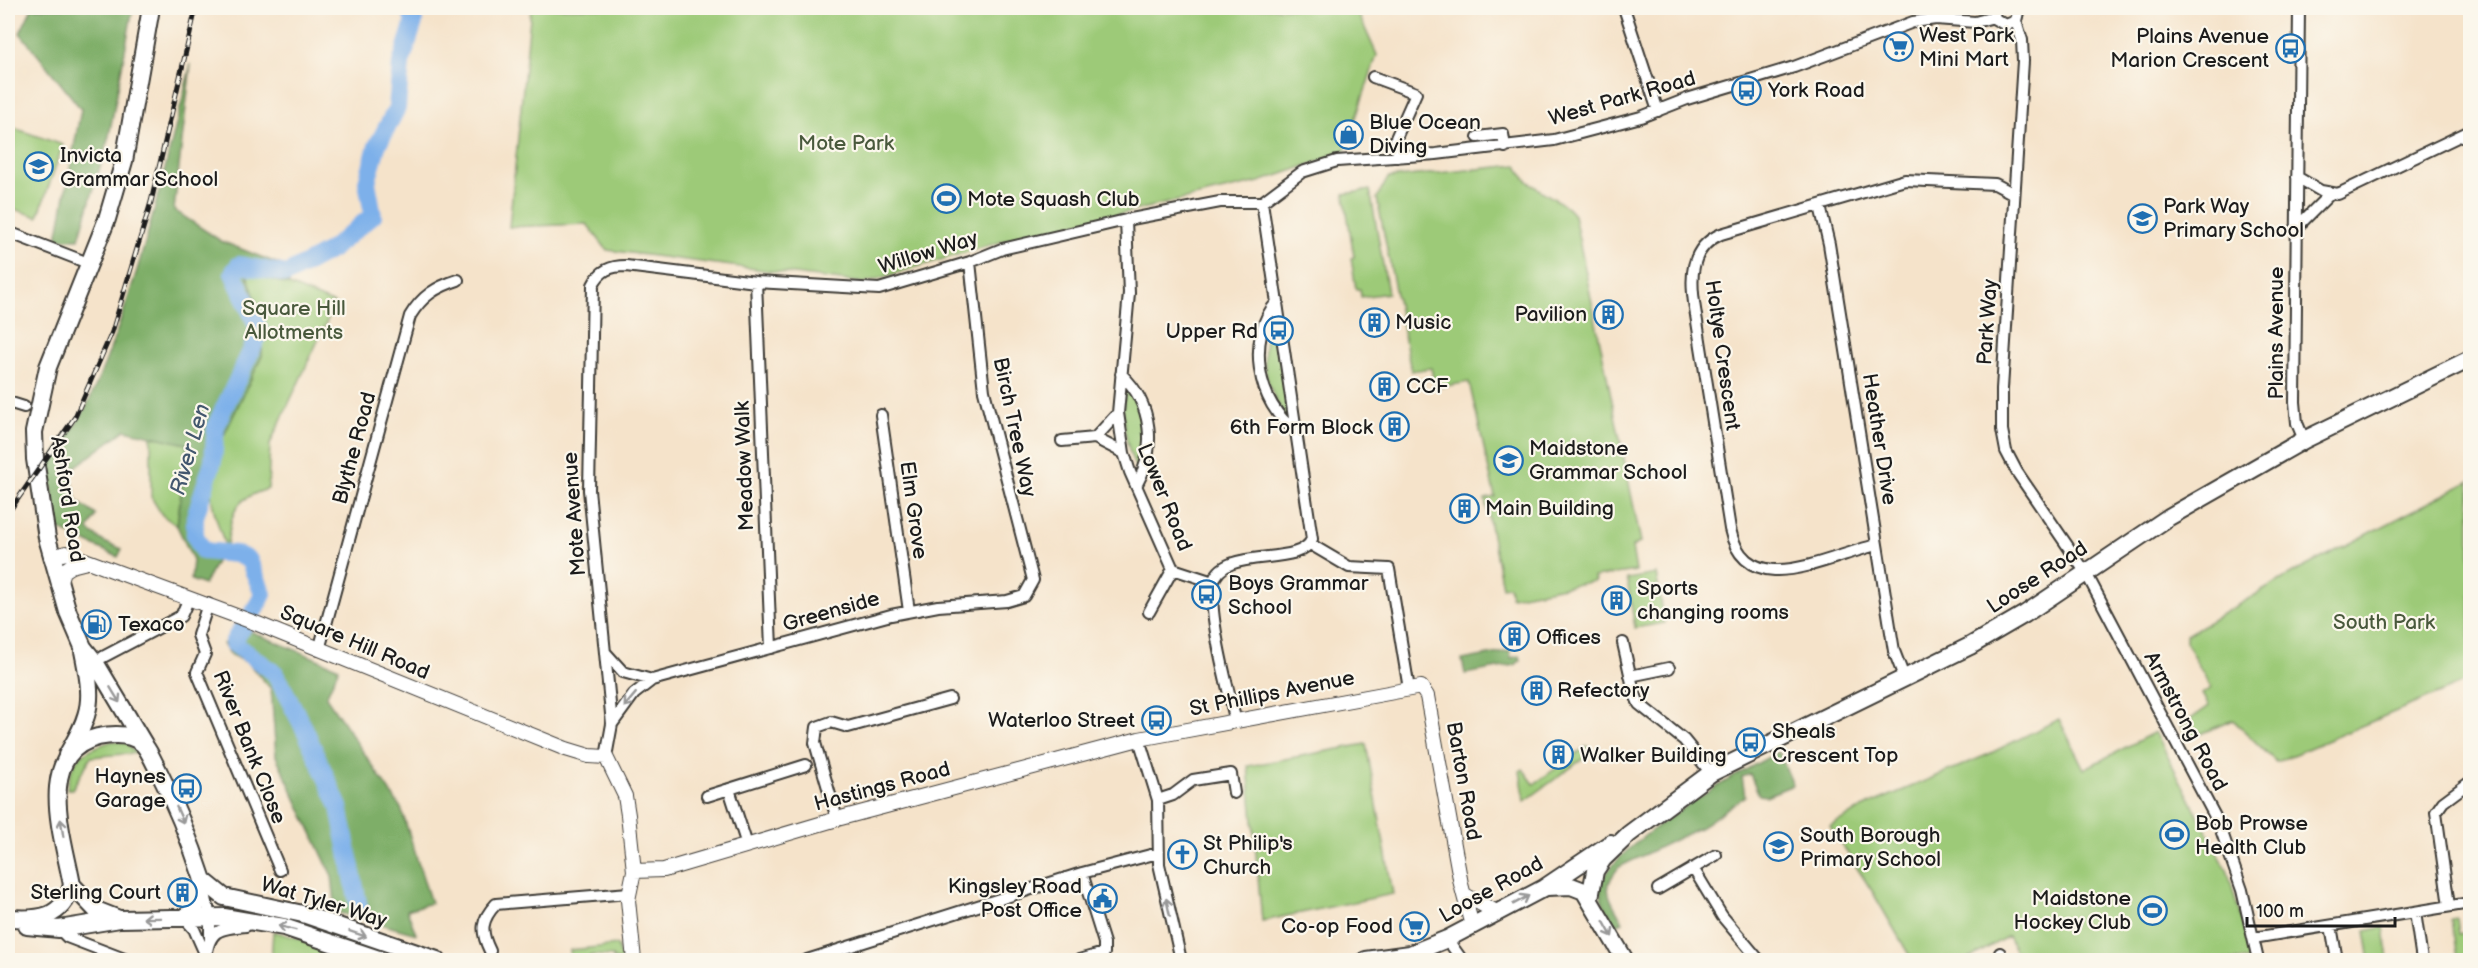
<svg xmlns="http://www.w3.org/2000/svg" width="2478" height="968" viewBox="0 0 2478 968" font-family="'Balsamiq Sans',sans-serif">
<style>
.green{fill:#9dca78;stroke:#5c734a;stroke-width:1.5}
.forest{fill:#7eae68;stroke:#4d6542;stroke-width:1.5}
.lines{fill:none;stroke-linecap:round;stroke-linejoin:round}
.river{stroke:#7db0ea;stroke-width:18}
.minor-casing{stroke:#3d3a36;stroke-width:14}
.tertiary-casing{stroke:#3d3a36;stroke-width:16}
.primary-casing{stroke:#3d3a36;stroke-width:20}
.trunk-casing{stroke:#3d3a36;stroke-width:20}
.minor{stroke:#fff;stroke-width:10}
.tertiary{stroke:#fff;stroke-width:14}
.primary{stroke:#fff;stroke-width:16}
.trunk{stroke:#fff;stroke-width:16}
.rail-casing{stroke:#1c1c1c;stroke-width:5}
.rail{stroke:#fbf7ec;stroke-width:3;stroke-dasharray:9;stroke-linecap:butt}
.oneway{stroke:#999}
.labels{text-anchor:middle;stroke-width:4.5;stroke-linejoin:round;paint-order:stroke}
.poi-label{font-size:21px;fill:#1c1c1c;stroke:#fbf7ec;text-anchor:start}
.street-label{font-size:21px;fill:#1c1c1c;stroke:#fbf7ec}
.park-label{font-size:21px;fill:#49593c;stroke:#fbf7ec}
.water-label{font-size:22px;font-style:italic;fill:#43576e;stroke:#fbf7ec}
</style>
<rect width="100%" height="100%" fill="#fbf7ec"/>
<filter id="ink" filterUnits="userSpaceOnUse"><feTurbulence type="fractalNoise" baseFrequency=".0167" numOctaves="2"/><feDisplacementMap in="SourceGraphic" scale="12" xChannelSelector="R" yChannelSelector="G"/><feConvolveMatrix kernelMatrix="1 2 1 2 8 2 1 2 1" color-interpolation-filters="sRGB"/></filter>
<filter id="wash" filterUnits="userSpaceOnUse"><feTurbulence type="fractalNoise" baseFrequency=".008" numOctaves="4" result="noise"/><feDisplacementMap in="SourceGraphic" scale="24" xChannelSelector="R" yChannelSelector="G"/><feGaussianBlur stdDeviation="1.35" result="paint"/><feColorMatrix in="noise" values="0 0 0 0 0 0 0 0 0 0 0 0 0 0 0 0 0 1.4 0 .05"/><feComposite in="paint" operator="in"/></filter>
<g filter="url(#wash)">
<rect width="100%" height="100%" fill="#f5e3ca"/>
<path class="green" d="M531 8H1358L1359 15 1377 55 1344 153 1259 182 1007 240 864 283 607 250 587 224 509 227Z
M8 126 63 145 38 217 8 207Z
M1517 165C1525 190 1559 195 1574 215L1641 542 1632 547 1636 571 1594 577 1595 581 1511 597 1509 586 1502 587 1485 499 1495 497 1469 382 1435 388 1431 368 1411 371 1377 198 1388 178Z
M1370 190 1388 293 1361 297 1360 289H1356L1351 258 1354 257 1344 194Z
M246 271 289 285 335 304 270 444 268 489C230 500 233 514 226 549 221 531 211 509 211 490 211 431 241 375 263 322Z
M1274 319 1289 415 1286 418C1264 384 1259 360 1270 320Z
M1128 389C1147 404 1145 450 1139 471 1127 460 1117 401 1128 389Z
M151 436 187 444 177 526 162 515 151 497Z
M2470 481V680L2276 762 2233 720 2188 739 2181 726 2209 706 2202 694 2211 688 2186 643V635L2293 573Z
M1656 574 1665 623 1635 628 1627 579Z
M2059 719 2084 769 2155 732 2228 872 2252 960H2020L2008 936 1967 960H1912L1872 891 1830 826 1868 805 1989 754Z
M113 741 126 743 136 753 91 757 72 789H67C71 757 83 750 113 741Z
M1366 744 1393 894 1262 921 1248 766Z
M1587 746 1592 752 1525 801 1520 771 1523 769 1534 784Z
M2457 918 2459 935 2468 933 2470 943 2466 944 2468 956 2457 958 2451 919Z
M2384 927 2388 960H2370L2365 931Z
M273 931 372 960H271Z
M617 945 622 960H613V956L590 955 589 959 551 960 570 959V950Z"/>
<path class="forest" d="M32 8H133L109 136 79 239H57L81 109 20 33Z
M191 64 174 210 221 241 289 268V285L246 272 263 322 262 356 200 485 192 534 199 552 219 556 204 585 191 580 193 560 177 526 187 444 125 430 70 471 77 501 96 515 88 530 104 542 122 549 118 557 58 529 48 465C62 444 80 422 90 399 137 292 163 177 191 64Z
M240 627 339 668 326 697 401 808 431 903 407 910 416 934 336 912 332 876 276 756 271 689 248 663 231 655 223 644Z
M1510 651 1511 658 1520 656 1521 660 1515 665 1465 674 1462 660Z
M1779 752 1793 785 1766 796 1759 795 1750 774 1742 777 1745 796 1701 827 1619 867C1599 890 1611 899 1623 922L1615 925C1609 914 1599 901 1600 888 1606 848 1742 770 1779 752Z"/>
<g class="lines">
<path class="river" d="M359 908 339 807 306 732 275 673 233 643C242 625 256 612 263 594L249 560 236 554 203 551 195 535V517L213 461 216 425 260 332 233 273 239 265 287 274 331 250 373 215 367 182 377 146 397 108 401 63 414 22 409 8"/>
</g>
</g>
<g filter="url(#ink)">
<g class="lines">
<defs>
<path id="minor" d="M1624 8 1658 111
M1993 8 1995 19 2006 25 2016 21 2019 8
M2299 8 2295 402 2297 423 2304 440
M2016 21 2022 40 2023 61 2002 389V430L2006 451 2017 472 2086 573 2219 824 2242 890 2258 960
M1373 77 1416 93 1396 138 1398 157
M1478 137 1503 134 1505 147
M2297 177 2321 191 2338 194 2470 131
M1262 202 1302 172 1337 161 1436 154 1554 140 1641 117 1687 99 1794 67 1913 22 1936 19 1975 22 1994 17
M1820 206 1829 244 1894 651 1904 677
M1126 220 1129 293 1118 413 1124 453 1130 472 1173 569 1213 582
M2295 229 2330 194
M8 232 88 263
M756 282 771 648
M1278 301C1245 336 1257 406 1296 430
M1121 374C1153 404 1157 449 1136 486
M8 402 24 407
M881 415 909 611
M1095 438 1118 413
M1062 441 1095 438 1124 453
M1310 544 1349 567 1389 569 1409 689
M1877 545C1830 555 1746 604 1730 529L1695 309C1690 279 1689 248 1721 234L1905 180 1995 184 2014 194
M208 604 198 635 205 654 197 672 280 870
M1149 612 1173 569
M1623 643 1634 692 1639 704 1684 740 1711 773
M319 650 410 316C422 296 436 287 458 280
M605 652 623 672 652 680
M103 657 181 616 189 598
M1630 676 1669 668
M1236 722C1228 690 1208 614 1213 584 1220 544 1300 569 1312 539L1262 202
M612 724 634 694 652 680 891 615 938 606 1007 601 1024 596 1033 580 984 391 970 262
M1139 739 1158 800 1159 864 1181 960
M606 757 612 724 589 490 593 285C600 270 611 266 626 266L756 282 879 289 970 262 1002 249 1126 220 1220 202H1262
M729 789 747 845
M707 796 806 765
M1158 800 1173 795 1193 780 1231 774 1234 793
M837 819 815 743 817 727 831 722 848 727 950 699
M1693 868 1722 916 1759 960
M204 888 210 917V940
M1658 889 1716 855
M2449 906 2436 812 2443 802 2470 782
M2415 912 2422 960
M184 918 194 929 206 956
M2331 926 2337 960
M59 929 67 937 127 960
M2253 938 2470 903
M1447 939 1462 960
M490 951C480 931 481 920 496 904L629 893
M2000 953 2002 960
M206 960C208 930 219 928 246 926
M807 960 1082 873 1158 853
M1079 960 1104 953V943L1082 873"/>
<path id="tertiary" d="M51 557 66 553 258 624 566 749 589 756 606 757 625 796 628 815 634 871 628 900 634 960
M59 584 63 571 71 566 87 562
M634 871 664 870 837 819 1139 739 1421 687 1427 696 1461 884 1472 926
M1465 895 1498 913"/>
<path id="primary" d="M144 744 95 662 83 647 68 612 47 538 35 459 34 432 48 367 107 219 124 161 151 8
M67 755C93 711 93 700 83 651"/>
<path id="trunk" d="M203 880 224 897 303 914 437 960
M72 885 96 910 119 919
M1547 887 1571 886 1584 891 1625 960
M1590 898 1595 871 1603 859 1629 834 1711 773 1970 646 2025 614 2169 517 2304 440 2470 359
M9 918C39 920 62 919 72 885 64 839 33 753 98 737 113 734 130 733 142 743 148 748 152 759 156 766 175 803 190 840 203 880
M184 918 195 909 203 880
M27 926 59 929 120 919 224 917 284 927 382 960
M1366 960 1410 954 1447 939 1544 888 1611 843"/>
</defs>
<use href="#minor" class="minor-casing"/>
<use href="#tertiary" class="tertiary-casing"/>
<use href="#primary" class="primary-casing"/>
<use href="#trunk" class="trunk-casing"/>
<use href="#minor" class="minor"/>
<use href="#tertiary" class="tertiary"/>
<use href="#primary" class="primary"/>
<use href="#trunk" class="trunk"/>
<defs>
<path id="rail" d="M8 513 75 417 112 332 151 202 196 8"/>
</defs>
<use href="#rail" class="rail-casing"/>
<use href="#rail" class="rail"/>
</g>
<defs><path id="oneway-shaft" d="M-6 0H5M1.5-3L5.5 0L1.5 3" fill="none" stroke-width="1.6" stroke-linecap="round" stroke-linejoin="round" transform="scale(1.5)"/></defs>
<g class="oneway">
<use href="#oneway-shaft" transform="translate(115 695) rotate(59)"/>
<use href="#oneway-shaft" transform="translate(630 700) rotate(130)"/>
<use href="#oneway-shaft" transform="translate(180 815) rotate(66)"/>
<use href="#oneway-shaft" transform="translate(62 828) rotate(-99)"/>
<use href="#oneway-shaft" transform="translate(1521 900) rotate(-29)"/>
<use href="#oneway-shaft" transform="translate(1168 907) rotate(-102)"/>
<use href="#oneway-shaft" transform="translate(152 918) rotate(179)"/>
<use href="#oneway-shaft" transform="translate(287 928) rotate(-166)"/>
<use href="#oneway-shaft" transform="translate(1608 929) rotate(61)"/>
<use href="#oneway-shaft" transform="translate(358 934) rotate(19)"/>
</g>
</g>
<defs>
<symbol id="supermarket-ring" viewBox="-11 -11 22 22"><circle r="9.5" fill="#fbf7ec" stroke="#1f6fb2" stroke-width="1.5"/><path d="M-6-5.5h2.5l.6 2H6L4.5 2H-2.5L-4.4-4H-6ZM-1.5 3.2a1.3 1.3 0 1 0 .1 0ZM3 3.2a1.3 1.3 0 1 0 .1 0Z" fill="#1f6fb2"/></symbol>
<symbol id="bus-ring" viewBox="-11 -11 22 22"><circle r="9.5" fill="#fbf7ec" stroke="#1f6fb2" stroke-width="1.5"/><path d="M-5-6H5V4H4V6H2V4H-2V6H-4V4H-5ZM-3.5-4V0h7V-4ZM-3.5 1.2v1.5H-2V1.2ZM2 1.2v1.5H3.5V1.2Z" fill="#1f6fb2"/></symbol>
<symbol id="shop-ring" viewBox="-11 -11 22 22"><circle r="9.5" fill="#fbf7ec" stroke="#1f6fb2" stroke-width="1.5"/><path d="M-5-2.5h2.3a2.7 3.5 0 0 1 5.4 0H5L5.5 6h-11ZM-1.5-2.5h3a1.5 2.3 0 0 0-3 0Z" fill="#1f6fb2"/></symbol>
<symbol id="school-ring" viewBox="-11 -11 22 22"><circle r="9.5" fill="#fbf7ec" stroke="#1f6fb2" stroke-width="1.5"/><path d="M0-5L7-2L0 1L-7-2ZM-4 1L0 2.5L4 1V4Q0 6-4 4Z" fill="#1f6fb2"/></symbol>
<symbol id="stadium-ring" viewBox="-11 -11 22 22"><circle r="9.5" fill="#fbf7ec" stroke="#1f6fb2" stroke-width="1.5"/><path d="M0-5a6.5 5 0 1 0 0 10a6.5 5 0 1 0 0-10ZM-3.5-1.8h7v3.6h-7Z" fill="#1f6fb2"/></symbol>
<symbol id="building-ring" viewBox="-11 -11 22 22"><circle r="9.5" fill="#fbf7ec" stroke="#1f6fb2" stroke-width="1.5"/><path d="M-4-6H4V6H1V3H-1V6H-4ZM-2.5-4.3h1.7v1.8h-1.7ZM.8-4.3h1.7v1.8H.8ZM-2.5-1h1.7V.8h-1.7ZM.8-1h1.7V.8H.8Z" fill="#1f6fb2"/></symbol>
<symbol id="fuel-ring" viewBox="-11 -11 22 22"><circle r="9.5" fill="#fbf7ec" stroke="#1f6fb2" stroke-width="1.5"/><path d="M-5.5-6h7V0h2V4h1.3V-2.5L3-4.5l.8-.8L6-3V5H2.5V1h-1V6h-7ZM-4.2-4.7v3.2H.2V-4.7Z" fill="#1f6fb2"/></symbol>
<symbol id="church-ring" viewBox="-11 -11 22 22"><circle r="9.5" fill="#fbf7ec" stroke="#1f6fb2" stroke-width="1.5"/><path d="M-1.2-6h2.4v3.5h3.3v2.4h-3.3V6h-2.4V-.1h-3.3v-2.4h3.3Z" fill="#1f6fb2"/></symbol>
<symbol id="civic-ring" viewBox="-11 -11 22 22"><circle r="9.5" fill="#fbf7ec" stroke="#1f6fb2" stroke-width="1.5"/><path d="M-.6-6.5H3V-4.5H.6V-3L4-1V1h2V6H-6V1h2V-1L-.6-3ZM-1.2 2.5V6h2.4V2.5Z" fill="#1f6fb2"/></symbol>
</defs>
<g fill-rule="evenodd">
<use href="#supermarket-ring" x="1882" y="30" width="33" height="33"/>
<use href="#bus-ring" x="2274" y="32" width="33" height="33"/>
<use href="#bus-ring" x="1730" y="74" width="33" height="33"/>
<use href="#shop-ring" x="1332" y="118" width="33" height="33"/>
<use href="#school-ring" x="22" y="150" width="33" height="33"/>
<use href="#stadium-ring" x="930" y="182" width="33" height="33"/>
<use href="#school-ring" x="2126" y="202" width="33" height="33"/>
<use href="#building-ring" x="1592" y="298" width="33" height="33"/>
<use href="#building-ring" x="1358" y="306" width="33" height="33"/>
<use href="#bus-ring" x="1262" y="314" width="33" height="33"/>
<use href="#building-ring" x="1368" y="370" width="33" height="33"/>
<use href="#building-ring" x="1378" y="410" width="33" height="33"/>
<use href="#school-ring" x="1492" y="444" width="33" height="33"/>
<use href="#building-ring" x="1448" y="492" width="33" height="33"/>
<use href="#bus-ring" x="1190" y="578" width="33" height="33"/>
<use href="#building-ring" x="1600" y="584" width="33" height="33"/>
<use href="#fuel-ring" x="80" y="608" width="33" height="33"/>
<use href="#building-ring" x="1498" y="620" width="33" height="33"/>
<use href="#building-ring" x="1520" y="674" width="33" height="33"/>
<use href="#bus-ring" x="1140" y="704" width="33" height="33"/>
<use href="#bus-ring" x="1734" y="726" width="33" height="33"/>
<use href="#building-ring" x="1542" y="738" width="33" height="33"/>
<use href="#bus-ring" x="170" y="772" width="33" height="33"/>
<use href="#stadium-ring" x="2158" y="818" width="33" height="33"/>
<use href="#school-ring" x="1762" y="830" width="33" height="33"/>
<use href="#church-ring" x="1166" y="838" width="33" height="33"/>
<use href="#building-ring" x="166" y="876" width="33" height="33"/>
<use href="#civic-ring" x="1086" y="882" width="33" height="33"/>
<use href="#stadium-ring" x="2136" y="894" width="33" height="33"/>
<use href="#supermarket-ring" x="1398" y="910" width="33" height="33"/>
</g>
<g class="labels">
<g class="poi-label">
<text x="1919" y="42">West Park<tspan x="1919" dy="24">Mini Mart</tspan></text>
<text x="2269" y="43" text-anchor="end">Plains Avenue<tspan x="2269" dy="24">Marion Crescent</tspan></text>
<text x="1768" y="97">York Road</text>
<text x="1369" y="129">Blue Ocean<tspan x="1369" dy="24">Diving</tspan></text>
<text x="60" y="162">Invicta<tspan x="60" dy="24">Grammar School</tspan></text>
<text x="967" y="206">Mote Squash Club</text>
<text x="2163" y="213">Park Way<tspan x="2163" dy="24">Primary School</tspan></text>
<text x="1587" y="321" text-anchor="end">Pavilion</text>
<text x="1395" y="329">Music</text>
<text x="1258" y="338" text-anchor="end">Upper Rd</text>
<text x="1406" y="393">CCF</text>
<text x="1373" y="434" text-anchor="end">6th Form Block</text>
<text x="1529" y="455">Maidstone<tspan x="1529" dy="24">Grammar School</tspan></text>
<text x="1485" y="515">Main Building</text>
<text x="1228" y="590">Boys Grammar<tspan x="1228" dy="24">School</tspan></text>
<text x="1637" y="595">Sports<tspan x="1637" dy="24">changing rooms</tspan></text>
<text x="118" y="631">Texaco</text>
<text x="1536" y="644">Offices</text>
<text x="1557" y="697">Refectory</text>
<text x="1135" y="727" text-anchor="end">Waterloo Street</text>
<text x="1772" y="738">Sheals<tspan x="1772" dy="24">Crescent Top</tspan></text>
<text x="1580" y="762">Walker Building</text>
<text x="166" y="783" text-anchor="end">Haynes<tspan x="166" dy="24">Garage</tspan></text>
<text x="2195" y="830">Bob Prowse<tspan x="2195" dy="24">Health Club</tspan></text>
<text x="1800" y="842">South Borough<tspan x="1800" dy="24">Primary School</tspan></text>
<text x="1203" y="850">St Philip's<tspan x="1203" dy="24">Church</tspan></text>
<text x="1082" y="893" text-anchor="end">Kingsley Road<tspan x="1082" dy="24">Post Office</tspan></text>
<text x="161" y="899" text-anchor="end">Sterling Court</text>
<text x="2131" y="905" text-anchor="end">Maidstone<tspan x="2131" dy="24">Hockey Club</tspan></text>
<text x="1393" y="933" text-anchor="end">Co-op Food</text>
</g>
<g class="street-label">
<text transform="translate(1622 98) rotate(-16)" y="7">West Park Road</text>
<text transform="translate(928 252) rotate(-17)" y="7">Willow Way</text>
<text transform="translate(1987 322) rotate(-86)" y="7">Park Way</text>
<text transform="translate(2276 333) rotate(-90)" y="7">Plains Avenue</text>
<text transform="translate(1723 355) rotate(82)" y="7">Holtye Crescent</text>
<text transform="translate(1015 427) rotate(78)" y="7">Birch Tree Way</text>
<text transform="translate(1880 439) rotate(81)" y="7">Heather Drive</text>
<text transform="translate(354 448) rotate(-75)" y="7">Blythe Road</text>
<text transform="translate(744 466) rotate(-92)" y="7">Meadow Walk</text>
<text transform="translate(1165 497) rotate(68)" y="7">Lower Road</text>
<text transform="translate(68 499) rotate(81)" y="7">Ashford Road</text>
<text transform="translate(914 510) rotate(82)" y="7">Elm Grove</text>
<text transform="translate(574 514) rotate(-94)" y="7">Mote Avenue</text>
<text transform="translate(2037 577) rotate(-33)" y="7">Loose Road</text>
<text transform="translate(831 611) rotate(-16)" y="7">Greenside</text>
<text transform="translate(355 642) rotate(23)" y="7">Square Hill Road</text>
<text transform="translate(1272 693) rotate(-11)" y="7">St Phillips Avenue</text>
<text transform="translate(2186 721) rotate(62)" y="7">Armstrong Road</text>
<text transform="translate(250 747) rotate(68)" y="7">River Bank Close</text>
<text transform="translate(1464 781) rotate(80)" y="7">Barton Road</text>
<text transform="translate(882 786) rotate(-15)" y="7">Hastings Road</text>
<text transform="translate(1491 889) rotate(-29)" y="7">Loose Road</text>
<text transform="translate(324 902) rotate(17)" y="7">Wat Tyler Way</text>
</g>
<g class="park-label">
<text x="846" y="150">Mote Park</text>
<text x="294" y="315">Square Hill<tspan x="294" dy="24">Allotments</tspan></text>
<text x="2384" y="629">South Park</text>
</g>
<g class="water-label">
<text transform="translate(189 449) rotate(-74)" y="8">River Len</text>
</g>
</g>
<rect width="2478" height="968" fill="none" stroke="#fbf7ec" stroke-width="30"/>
<path d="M2247 917v9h148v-9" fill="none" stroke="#1c1c1c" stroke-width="3"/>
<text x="2256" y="917" font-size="18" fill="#1c1c1c" stroke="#fbf7ec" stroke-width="4.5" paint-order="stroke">100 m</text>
</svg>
